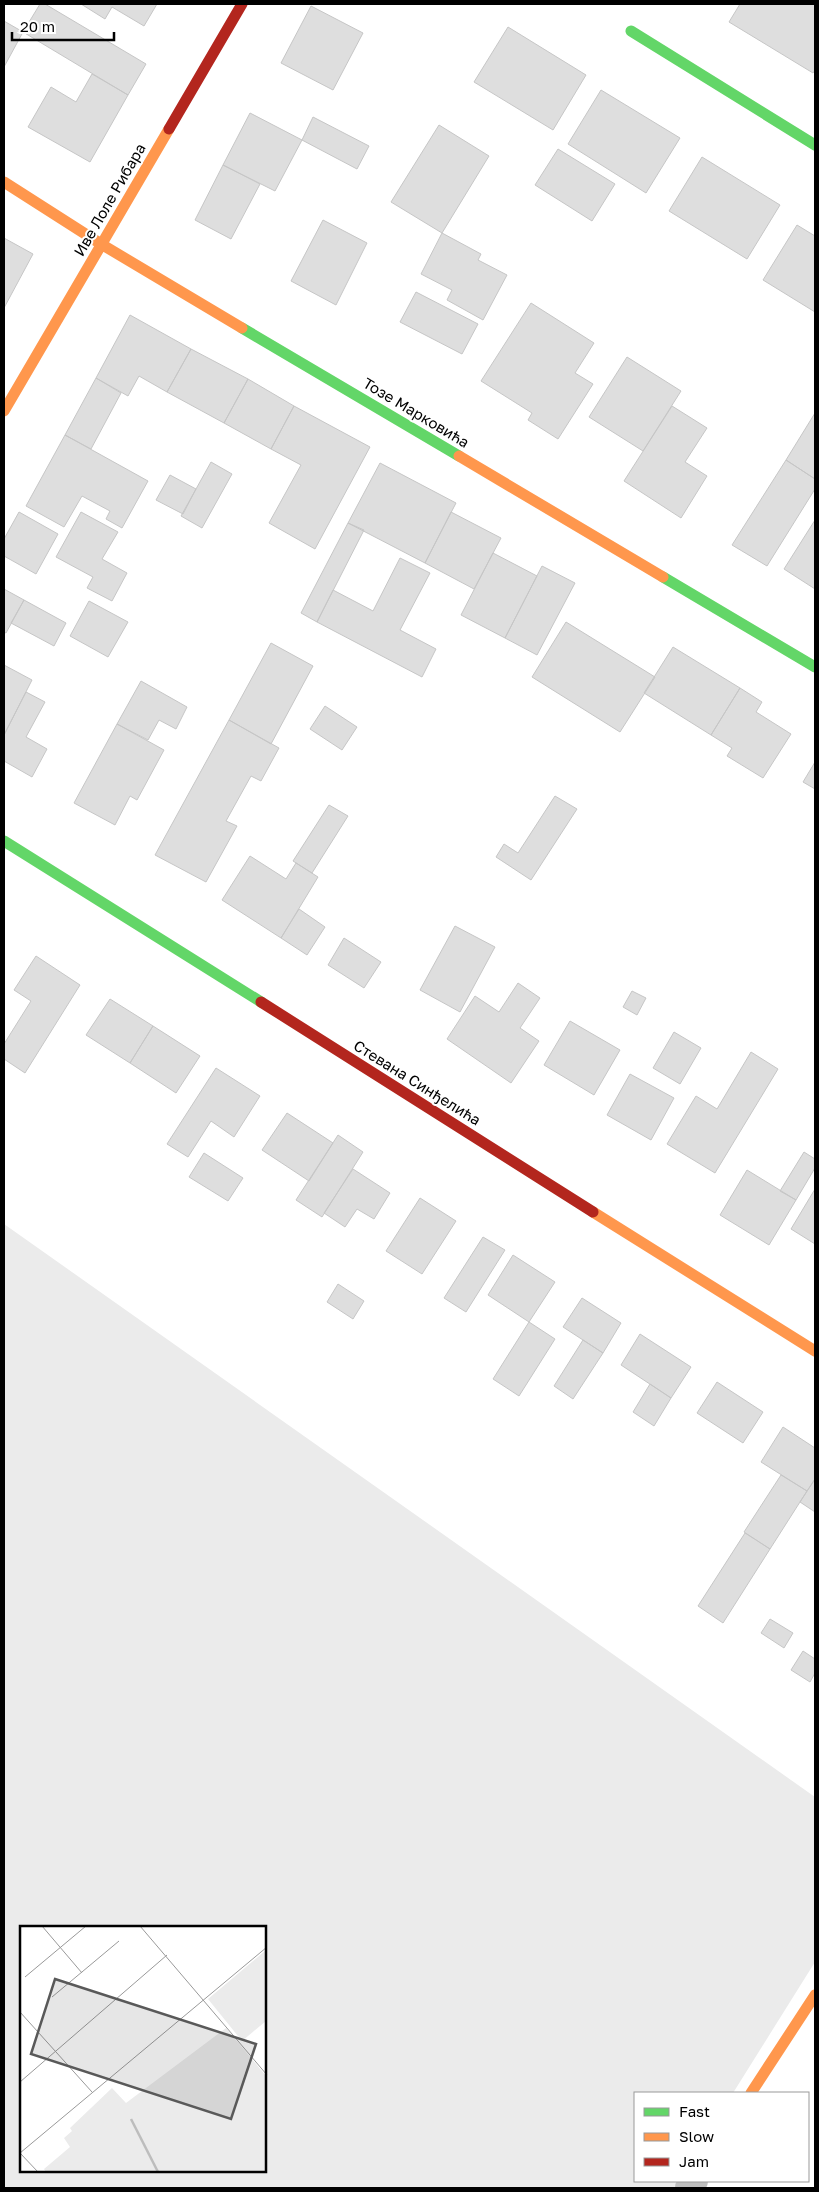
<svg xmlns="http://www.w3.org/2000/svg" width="819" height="2192" viewBox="0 0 819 2192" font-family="'Golos Text',sans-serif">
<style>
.green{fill:#ebebeb;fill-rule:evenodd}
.building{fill:#dedede;stroke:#c6c6c6}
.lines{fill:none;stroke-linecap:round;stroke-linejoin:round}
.street{stroke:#bebebe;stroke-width:28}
.fast{stroke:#63d668;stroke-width:11}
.slow{stroke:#ff974d;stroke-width:11}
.jam{stroke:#b3261e;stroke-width:11}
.labels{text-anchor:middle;stroke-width:4;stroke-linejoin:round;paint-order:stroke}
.street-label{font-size:15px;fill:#000;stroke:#fff}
.inset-river{fill:none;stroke:#bdbdbd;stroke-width:2.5}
.inset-road{fill:none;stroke:#999;stroke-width:1}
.view{fill:#595959;fill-opacity:0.15;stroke:#595959;stroke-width:2.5}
.inset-edge{fill:none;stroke:#000;stroke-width:2.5}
</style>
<rect width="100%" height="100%" fill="#fff"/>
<path class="green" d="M4 1224 815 1797V1962L733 2093H635V2181H678L674 2188H4ZM21 1927H265V2171H21Z"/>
<path class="building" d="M40 4H45L146 64 128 95 23 32Z
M81 4H157L144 26 112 7 105 19Z
M740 4H815V70L813 73 729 22Z
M311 6 363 33 333 90 281 63Z
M4 21 23 32 4 67Z
M508 27 586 75 553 130 474 82Z
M92 74 128 95 90 162 28 127 51 87 76 102Z
M601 90 680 138 646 193 568 144Z
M250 113 302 140 275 191 223 165Z
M313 117 369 146 357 169 302 140Z
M439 125 489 156 442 233 391 202Z
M558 149 615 184 592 221 535 185Z
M702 157 780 205 747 259 669 211Z
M223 165 260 184 231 239 195 220Z
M323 220 367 243 336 305 291 281Z
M797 225 815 236V312L763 280Z
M442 233 481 254 478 260 507 275 483 320 447 300 452 290 421 274Z
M4 238 33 254 4 308Z
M416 292 478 324 462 354 400 322Z
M531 303 594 343 575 373 593 384 558 439 528 420 532 413 481 381Z
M130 315 191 349 167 392 139 376 128 396 96 378Z
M191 349 248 379 224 423 167 392Z
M627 357 681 391 643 451 589 417Z
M96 378 121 393 91 449 65 435Z
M248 379 294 406 271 449 224 423Z
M294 406 370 447 315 549 269 523 301 465 271 449Z
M672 406 707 428 685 462 707 476 681 518 624 481Z
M815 413V479L786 460Z
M65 435 148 481 122 528 106 519 110 511 82 496 64 527 26 506Z
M786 460 815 479V489L767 566 732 545Z
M211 462 232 474 202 528 181 516Z
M380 463 456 503 425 563 348 523Z
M170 475 196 489 183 514 156 500Z
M19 512 58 534 36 574 4 556V539Z
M81 512 118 532 102 559 127 573 112 601 87 588 93 577 56 557Z
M451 512 501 538 474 589 425 563Z
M815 520V589L784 569Z
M348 523 364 530 317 622 301 613Z
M493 553 537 576 505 638 461 615Z
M400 558 430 573 400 630 436 649 422 677 317 622 333 590 373 611Z
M542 566 575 583 537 655 505 638Z
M4 589 24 600 6 633 4 632Z
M24 600 66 623 54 646 11 623Z
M89 601 128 622 108 657 70 636Z
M566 622 655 677 620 732 532 677Z
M271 643 313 666 271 744 229 720Z
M673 647 740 688 711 735 644 693Z
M4 665 32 680 4 735Z
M141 681 187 707 176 729 159 720 148 740 117 724Z
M740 688 762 702 756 712 791 734 763 778 727 756 732 748 711 735Z
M26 692 45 702 26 737 47 749 32 777 4 761V735Z
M325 706 357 727 342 750 310 729Z
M229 720 279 748 261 781 251 776 226 821 237 826 206 882 155 855Z
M117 724 164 750 137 800 130 796 115 825 74 803Z
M815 762V789L803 782Z
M555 796 577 809 531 880 496 857 504 844 518 853Z
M329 805 348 816 312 873 293 861Z
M250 856 286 879 296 863 318 877 281 938 222 900Z
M299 909 325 927 307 955 281 938Z
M455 926 495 947 460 1012 420 990Z
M344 938 381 962 364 988 328 965Z
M36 956 80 985 25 1073 4 1059V1044L31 1001 14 990Z
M518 983 540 998 520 1028 539 1041 511 1083 447 1039 475 996 499 1012Z
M632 991 646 998 637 1015 623 1007Z
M110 999 153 1026 130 1063 86 1035Z
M570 1021 620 1050 594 1095 544 1065Z
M153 1026 200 1056 176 1093 130 1063Z
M674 1032 701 1048 680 1084 653 1068Z
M751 1052 778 1069 715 1173 667 1144 696 1096 717 1109Z
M216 1068 260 1096 234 1137 211 1121 188 1157 167 1144Z
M630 1074 674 1098 651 1140 607 1115Z
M287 1113 333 1143 309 1181 262 1150Z
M338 1135 363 1152 322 1217 296 1200Z
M804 1152 815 1159V1168L796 1200 780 1191Z
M204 1153 243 1178 228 1201 189 1177Z
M353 1169 390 1193 374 1219 357 1209 345 1227 324 1213Z
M747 1170 796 1200 769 1245 720 1215Z
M815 1189V1244L791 1229Z
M420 1198 456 1221 422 1274 386 1251Z
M483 1237 505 1250 466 1312 444 1298Z
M513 1255 555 1282 529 1322 488 1295Z
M338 1284 364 1301 353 1319 327 1302Z
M582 1298 621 1323 603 1353 563 1327Z
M529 1322 555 1339 519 1396 493 1379Z
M640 1334 691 1367 671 1398 621 1365Z
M583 1340 603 1353 573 1399 554 1386Z
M717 1382 763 1412 743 1443 697 1413Z
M650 1384 671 1398 654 1426 633 1412Z
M783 1427 815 1448V1479L807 1491 761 1462Z
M781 1475 807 1491 770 1549 744 1532Z
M815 1479V1512L800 1502Z
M745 1533 770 1549 723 1623 698 1606Z
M770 1619 793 1633 784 1648 761 1633Z
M803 1651 815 1659V1673L810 1682 791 1670Z"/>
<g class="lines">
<path class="street" d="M689 2188 694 2181"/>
<path class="fast" d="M631 31 815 145
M242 328 459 456
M663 577 815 667
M4 841 261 1002"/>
<path class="slow" d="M4 182 101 244 242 328
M4 411 169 129
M459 456 663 577
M593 1212 815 1351
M751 2093 815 1995"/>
<path class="jam" d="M169 129 242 4
M261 1002 593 1212"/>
</g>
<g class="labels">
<g class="street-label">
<text transform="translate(110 200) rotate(-60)" y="5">Иве Лоле Рибара</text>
<text transform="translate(416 413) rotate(31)" y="5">Тозе Марковића</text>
<text transform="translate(417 1083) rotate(32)" y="5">Стевана Синђелића</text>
</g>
</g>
<g transform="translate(20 1926)">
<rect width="246" height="246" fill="#fff"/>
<path d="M246 24V95L222 115 188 73ZM206 102 246 150V246H26L24 243 50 221 44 212 52 205 50 202 92 162 106 177Z" fill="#ebebeb"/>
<path class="inset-river" d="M111 193 138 246"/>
<path class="inset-road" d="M22 0 62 47M120 0 247 149M5 51 66 0M32 71 99 15M0 86 72 166M0 156 147 29M0 227 247 21M0 227 18 246"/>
<path class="view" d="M35 53 236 118 211 193 11 128Z"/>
<rect width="246" height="246" class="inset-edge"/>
</g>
<rect width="819" height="2192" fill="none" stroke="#000000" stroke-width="10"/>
<rect x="634" y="2092" width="175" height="90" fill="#ffffff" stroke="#999999"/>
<rect x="644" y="2108" width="25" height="8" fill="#63d668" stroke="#999999"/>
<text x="679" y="2117" font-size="15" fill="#000000">Fast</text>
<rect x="644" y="2133" width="25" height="8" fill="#ff974d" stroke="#999999"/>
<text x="679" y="2142" font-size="15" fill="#000000">Slow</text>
<rect x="644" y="2158" width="25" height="8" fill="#b3261e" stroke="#999999"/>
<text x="679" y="2167" font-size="15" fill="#000000">Jam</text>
<path d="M12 32v8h102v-8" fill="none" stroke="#000000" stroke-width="2.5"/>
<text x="20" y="32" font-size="15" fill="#000000" stroke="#ffffff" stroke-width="4" paint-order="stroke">20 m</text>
</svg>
